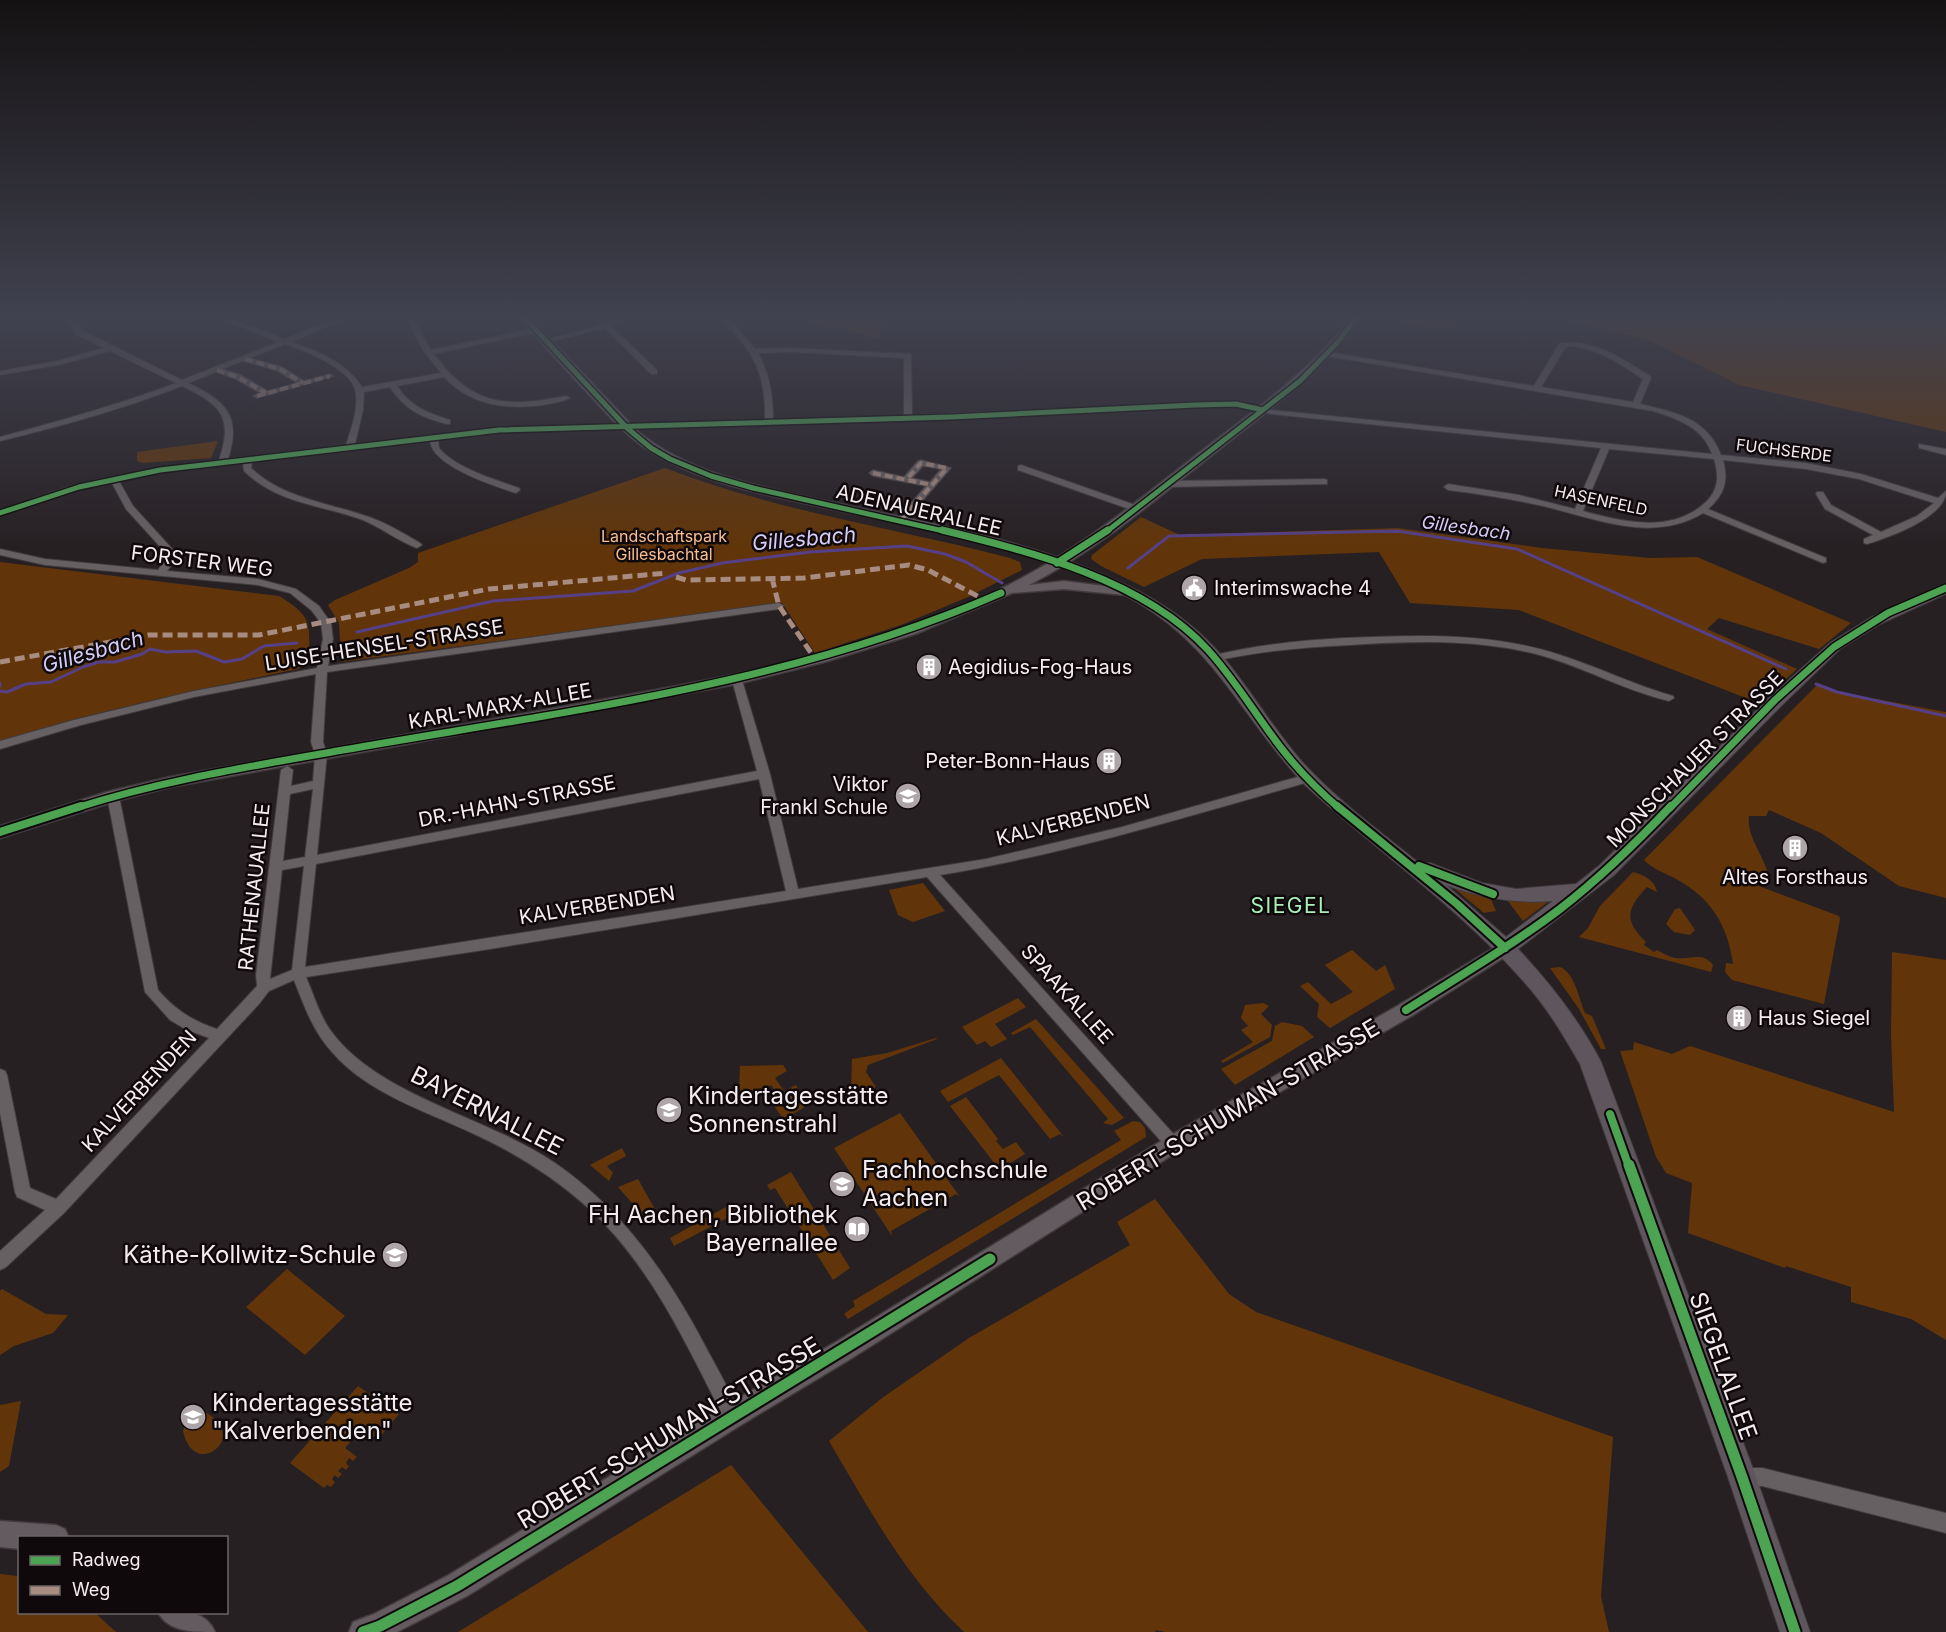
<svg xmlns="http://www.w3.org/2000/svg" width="1946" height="1632" viewBox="0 0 1946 1632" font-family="Inter,sans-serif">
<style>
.green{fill:#613509}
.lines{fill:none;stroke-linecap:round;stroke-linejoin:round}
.stream-far1{stroke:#554087;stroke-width:2}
.stream{stroke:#554087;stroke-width:3}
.street-casing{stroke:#413b3d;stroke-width:2}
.secondary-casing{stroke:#413b3d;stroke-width:3}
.primary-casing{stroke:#413b3d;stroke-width:2}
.street{fill:#666062;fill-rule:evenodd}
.secondary{fill:#635b5f;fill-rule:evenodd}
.primary{fill:#5f565d;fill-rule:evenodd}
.quiet-far1{stroke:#a88b81;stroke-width:4;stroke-dasharray:8 4;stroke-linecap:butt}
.quiet{stroke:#a88b81;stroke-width:5;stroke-dasharray:10 5;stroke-linecap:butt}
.cycleway-far3-casing{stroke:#0f090b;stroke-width:8}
.cycleway-far2-casing{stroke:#0f090b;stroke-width:10}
.cycleway-far1-casing{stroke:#0f090b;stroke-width:12}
.cycleway-casing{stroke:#0f090b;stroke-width:15}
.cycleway-far3{stroke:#4ca352;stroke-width:5}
.cycleway-far2{stroke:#4ca352;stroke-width:7}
.cycleway-far1{stroke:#4ca352;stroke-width:8}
.cycleway{stroke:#4ca352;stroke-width:11}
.labels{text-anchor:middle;stroke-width:5;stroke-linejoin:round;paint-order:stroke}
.far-street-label{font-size:16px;fill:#f5ecef;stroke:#0f090b}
.far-park-label{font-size:16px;fill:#fabe90;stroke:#0f090b}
.far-water-label{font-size:18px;font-style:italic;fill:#d5ccf8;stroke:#0f090b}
.street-label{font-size:20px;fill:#f5ecef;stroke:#0f090b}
.poi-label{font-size:20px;fill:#f5ecef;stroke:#0f090b;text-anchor:start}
.water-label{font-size:21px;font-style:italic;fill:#d5ccf8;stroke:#0f090b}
.neighbourhood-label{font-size:21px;letter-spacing:1.5px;fill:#a9efba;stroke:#0f090b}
.near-poi-label{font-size:24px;fill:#f5ecef;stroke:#0f090b;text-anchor:start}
.near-street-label{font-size:24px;fill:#f5ecef;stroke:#0f090b}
</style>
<rect width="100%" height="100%" fill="#272023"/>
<path class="green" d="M804 318H884L878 339 842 328 825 326Z
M1384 318H1454L1445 331Z
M1560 318H1946V432L1739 385 1648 340Z
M218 441 211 458 142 463 137 461V452Z
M665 468C776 511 895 528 1010 558L1020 562 1022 570 968 597 901 625 815 653 782 603 341 662 339 623 328 605 335 600 409 568 418 562V553Z
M1141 517 1180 535 1398 528 1542 548 1650 558 1697 557 1851 623 1819 649 1719 618 1707 629 1797 669 1759 703 1519 610 1410 603 1379 552 1202 559 1144 587 1101 566 1091 559 1092 555Z
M0 562 279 596C315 618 308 623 310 663L298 669C197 690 98 710 0 741Z
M1818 684 1838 692 1946 712V898L1899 886 1821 833 1769 810 1766 816H1749C1746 839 1767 857 1769 881L1756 885 1839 916 1840 919 1824 1004 1732 980 1725 972 1726 963 1733 964C1728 925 1710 897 1676 879 1665 873 1653 869 1644 860Z
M1633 872C1644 875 1655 880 1657 892L1647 887C1626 909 1624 921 1646 942L1644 945 1654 952 1657 950C1663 953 1669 957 1675 958 1689 960 1703 951 1713 965L1711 972 1579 937 1588 928 1600 906Z
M923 883 945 911 913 922 898 915 889 890Z
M1449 884 1490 897 1496 911 1484 913Z
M1507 900 1548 901V902L1523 921Z
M1680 908 1695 930 1690 935 1674 932 1666 924 1675 909Z
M1352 950 1376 971 1385 965 1395 989 1330 1028 1317 1017 1319 1004 1300 986 1308 982 1331 1004 1353 992 1325 965Z
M1892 952 1946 960V1340L1911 1319 1851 1302V1287L1786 1266 1785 1268 1688 1233 1692 1183 1666 1173 1656 1157 1620 1051 1633 1050 1634 1042 1672 1054 1690 1046 1894 1112 1891 1035Z
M1560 967C1575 973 1579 999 1585 1013L1592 1016 1606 1049H1601L1579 1009 1550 968Z
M1018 998 1026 1007 995 1024 1007 1039 991 1047 985 1041 977 1045 962 1027Z
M1263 1003 1269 1006 1261 1014 1272 1025 1270 1037 1223 1063 1221 1061 1253 1042 1241 1030 1248 1026 1241 1018 1245 1005Z
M1036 1019 1124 1118 1112 1125 1103 1123 1108 1119 1030 1027 1013 1035 1011 1033Z
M1282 1022 1302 1026 1314 1037 1235 1085 1221 1069 1272 1041 1275 1026Z
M936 1038 937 1039 868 1065 866 1072 876 1087 856 1098 851 1090 852 1059 887 1053Z
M1001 1058 1064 1137 1060 1134 1050 1139 999 1075 948 1102 940 1091Z
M783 1065 787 1071 775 1078 784 1091 796 1085 806 1104 802 1109 783 1119 771 1101 779 1096 771 1085 744 1099 739 1090 740 1066Z
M966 1097 998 1139 996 1141 1003 1149 1016 1142 1025 1154 1000 1169 1002 1173 950 1106Z
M900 1113 960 1197 956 1194 891 1231 892 1236 834 1148Z
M1133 1121 1140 1122 1145 1128 1146 1137 848 1319 844 1314 855 1306 853 1301 1121 1140 1114 1131Z
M622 1148 626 1156 607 1166 613 1173 609 1181 590 1165Z
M791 1172 850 1268 833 1280 775 1188 770 1190 767 1185Z
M638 1179 657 1213 646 1219 618 1187Z
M1155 1199 1229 1294 1256 1312 1613 1437 1601 1596 1609 1632H1165L1156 1630 1155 1632H964C906 1578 869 1509 829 1441L882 1398 969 1338 1130 1245 1117 1222Z
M735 1202 740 1211 674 1246 670 1238Z
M287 1269 345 1316 305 1355 246 1307Z
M2 1289 46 1314 68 1315 53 1333 14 1346 0 1355V1291Z
M358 1386 399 1414 378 1439 362 1428 345 1448 357 1457 353 1461 349 1458 346 1463 349 1466 346 1470 342 1467 338 1471 342 1474 338 1478 335 1475 332 1479 335 1482 331 1487 327 1485 324 1488 290 1463Z
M21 1401 9 1466 0 1472V1405Z
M202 1411C254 1432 195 1484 183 1431L188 1414Z
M731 1465 868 1632H458Z
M0 1574 19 1576 20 1612 95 1613 116 1632H0Z"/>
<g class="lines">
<path class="stream-far1" d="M1373 532H1400"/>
<path class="stream" d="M1128 568 1169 536 1397 531 1517 549 1786 669
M357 632 493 601 633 591 679 573 722 563 810 552 907 546 945 554 966 562 1002 583
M0 683V686
M1816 684 1837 692 1946 716
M0 691 7 692 26 684 51 682 83 667 99 662H115L142 654 150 649 165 652 196 651 224 662 242 659 264 646 297 643"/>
<defs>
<path id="street" d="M67 318H75L83 331 182 380 278 342 219 318H229L285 339 337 318H347L292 342C319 352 346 362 362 387L441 373 423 350 406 318H413L431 350 536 328 540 330 539 332 434 354C472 406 505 408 566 396L570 398C563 402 552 403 543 405 506 410 470 405 444 377L397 386C410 406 427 413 450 420V424H447C422 418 404 409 390 387L364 392 363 410 355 444 499 428 765 420C766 370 753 354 722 318H729L755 349 790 348 911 354 912 415 1236 402 1271 410 1712 454C1703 428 1679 419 1653 411L1327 356 1323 354 1327 352 1534 386 1559 344C1592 337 1623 359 1650 376L1651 378 1640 404C1675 412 1707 418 1721 455L1806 463 1861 474 1938 498 1946 491C1946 517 1890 537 1867 544L1864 543V539L1873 535 1825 509 1816 494 1817 492H1823L1831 505 1881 532 1917 516 1934 503 1859 479 1806 469 1723 460C1729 481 1724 495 1708 509L1826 558V562L1823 563 1703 513C1653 544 1594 518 1543 506 1512 499 1480 494 1448 490L1444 487 1448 484 1519 495 1575 509 1601 448 1271 414 1236 406 908 420 499 432 438 440 439 448C455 468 496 480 519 488L520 490 516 493C494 486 432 466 430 441L252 462 251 468C284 499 326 502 366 516 385 522 403 533 420 543L422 545 417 548C398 541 382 528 363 520 320 504 280 505 244 471L243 463 160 473 119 481 133 506 175 552 174 562 167 571 258 579 296 589 319 606 331 623 333 639 328 666 779 603 784 606 779 609 327 672 323 742 327 754 317 855 757 771 732 680 737 677 742 680 770 774 798 889 986 859 1122 827 1308 774 1312 775 1314 778 1312 781C1189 816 1066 854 940 875L1178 1139 1181 1144 1178 1149 1173 1151 1168 1149 927 877 490 949 306 977C314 995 319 1015 331 1031 378 1096 488 1117 555 1163 626 1212 671 1280 710 1355 721 1375 732 1395 741 1416L738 1422 732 1425 726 1422C687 1346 651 1264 586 1206 552 1176 514 1152 472 1133 425 1111 367 1093 332 1052 313 1031 304 1006 294 980L269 991 259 1004 64 1213 6 1267 0 1270V1251L45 1210 17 1197 15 1192 0 1113V1069L5 1071 7 1075 30 1188 56 1199 209 1038 185 1029 170 1020 145 992 107 796 113 792 119 796 158 990C175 1010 193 1021 217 1029L257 986 256 975 281 770 287 766 293 770 291 786 313 781 315 754 311 742 316 674 194 697 81 725 0 749V741L74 720 194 691 317 668 323 639 321 623 311 610 290 593 258 585 45 565 0 555V549L45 559 158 570 164 562 165 552 126 509 112 483 81 489 0 516V510C26 502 52 491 79 484 125 473 172 466 219 460 234 417 220 404 182 386 123 409 62 426 0 441V437C59 421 118 405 176 383L110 351 58 365 0 375V371L57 361 104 348 77 335ZM285 344C306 352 354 369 356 394 358 411 351 429 346 445L228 459C242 416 226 401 188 383L216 372 235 379 260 393 253 396 257 398 334 376 330 374 304 381 283 367 250 358ZM1571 346C1598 349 1621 364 1643 379L1633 402 1541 387 1565 348ZM790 352 904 358V416L773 420C773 395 770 375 758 353ZM243 361 277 371 297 383 268 391 241 375 222 369ZM1609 449 1714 459C1719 476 1719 489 1706 502 1672 534 1623 522 1583 511ZM759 779 786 891 305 967 316 864ZM313 789 305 857 283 861 290 794ZM304 866 292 970 270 979 282 870Z
M617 318H627L611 326 657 370V374H651L605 328 545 343 541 341 591 328Z
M1919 444 1946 449V455L1919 448Z
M921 460 951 468 903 523H897V519L926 486 873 476 869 473 873 470 904 477 918 461ZM923 466 941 469 930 482 912 478Z
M1021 465 1138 506 1139 508 1138 510H1132L1018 470V466Z
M1324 479 1327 480V484L1166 487 1162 484 1166 481Z
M1419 636C1467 636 1515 640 1560 655 1598 667 1634 685 1673 696L1674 698 1669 701C1623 690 1582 666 1536 654 1475 639 1412 641 1350 645 1305 647 1260 651 1215 661L1210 658 1211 656C1279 639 1350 637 1419 636Z
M1742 1468H1762L1946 1513V1533L1762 1486H1742L1735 1484 1733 1477 1735 1470Z"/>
<path id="secondary" d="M1351 318H1361C1318 377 1258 418 1202 463 1147 507 1092 553 1029 585L1064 581 1129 589 1136 593 1134 596 1064 589 1012 593 915 634 828 661 737 684 170 787 116 801 0 838V826L107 792 170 777C303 753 436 729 568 706 712 680 857 656 990 594 1068 558 1133 505 1200 452 1254 411 1309 372 1351 318Z
M1505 941 1511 943 1514 948 1511 953 1413 1015 1180 1150 852 1358 741 1425 467 1596 397 1632H349L353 1622 374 1614 447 1576 723 1407 836 1342 1166 1138 1399 1005Z
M0 1521 56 1525 65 1529 69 1538H20V1549L0 1547Z
M158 1612C180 1612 205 1608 215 1632 193 1632 168 1632 158 1612Z"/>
<path id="primary" d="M520 318H531L639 432C695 477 769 488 837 503 934 524 1036 541 1126 585 1162 602 1196 626 1222 656 1251 690 1273 729 1303 763 1337 800 1379 831 1419 863H1430L1482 883 1516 889 1576 884 1600 865 1770 697 1830 643 1870 618 1946 584V594L1880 624 1840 649 1782 705 1614 875 1518 949C1550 983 1579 1020 1601 1062L1756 1477 1810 1632H1780L1728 1477 1580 1064C1564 1036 1548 1009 1526 984 1461 909 1378 852 1305 785 1243 720 1217 648 1135 601 1037 546 919 529 811 505 756 493 698 482 649 451 625 436 606 413 587 393 564 368 540 344 520 318ZM1446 885C1481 898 1515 904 1553 901L1506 937Z"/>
</defs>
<use href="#street" class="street-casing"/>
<use href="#secondary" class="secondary-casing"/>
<use href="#primary" class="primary-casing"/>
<use href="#street" class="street"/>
<use href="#secondary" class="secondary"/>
<use href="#primary" class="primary"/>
<path class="quiet-far1" d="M245 359 280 369 303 383
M217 370 238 377 266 393
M257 396 330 376
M873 473 932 485
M900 521 947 468 921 463 906 480"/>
<path class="quiet" d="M676 577 686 580 804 578 909 565 928 570 985 600
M772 578 779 606 816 660
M0 662 149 635H259L489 589 667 573"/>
<defs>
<path id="cycleway-far3" d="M525 318 627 428 651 448 670 459 711 476 753 488 948 532
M0 513 79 487 160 470 499 430 951 417 1195 405 1236 404 1263 410
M1106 532 1300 381 1338 342 1356 318"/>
<path id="cycleway-far2" d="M942 530C1032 552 1144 580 1208 650 1236 681 1257 717 1282 749 1299 771 1318 790 1339 808
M1057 563 1108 530
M76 808C163 780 253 766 343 750 565 711 793 684 1001 593
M1670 808 1775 700 1834 647 1888 613 1946 588"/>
<path id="cycleway-far1" d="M1337 806 1457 904 1505 948
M0 832 81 806
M1419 866 1493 894
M1406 1010C1458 977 1511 946 1560 909 1600 878 1636 843 1671 806
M1610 1114 1629 1167"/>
<path id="cycleway" d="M1629 1165 1742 1477 1795 1632
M363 1632 380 1626 457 1586 990 1259"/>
</defs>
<use href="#cycleway-far3" class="cycleway-far3-casing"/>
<use href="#cycleway-far2" class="cycleway-far2-casing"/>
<use href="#cycleway-far1" class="cycleway-far1-casing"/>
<use href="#cycleway" class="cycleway-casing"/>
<use href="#cycleway-far3" class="cycleway-far3"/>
<use href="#cycleway-far2" class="cycleway-far2"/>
<use href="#cycleway-far1" class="cycleway-far1"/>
<use href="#cycleway" class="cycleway"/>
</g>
<linearGradient id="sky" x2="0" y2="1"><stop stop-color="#151213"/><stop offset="0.58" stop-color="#414250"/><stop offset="1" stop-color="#414250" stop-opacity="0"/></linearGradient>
<rect width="1946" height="547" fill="url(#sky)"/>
<defs>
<symbol id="civic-disc" viewBox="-11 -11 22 22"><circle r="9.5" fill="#ada5a8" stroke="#0f090b"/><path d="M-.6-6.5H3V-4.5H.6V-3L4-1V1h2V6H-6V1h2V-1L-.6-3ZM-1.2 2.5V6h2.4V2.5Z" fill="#fff"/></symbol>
<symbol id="building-disc" viewBox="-11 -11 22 22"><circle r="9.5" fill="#ada5a8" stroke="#0f090b"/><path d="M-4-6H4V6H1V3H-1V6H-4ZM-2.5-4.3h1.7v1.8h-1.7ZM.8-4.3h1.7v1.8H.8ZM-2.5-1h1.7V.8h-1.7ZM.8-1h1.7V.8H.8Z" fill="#fff"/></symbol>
<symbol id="school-disc" viewBox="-11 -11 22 22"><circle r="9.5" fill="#ada5a8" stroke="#0f090b"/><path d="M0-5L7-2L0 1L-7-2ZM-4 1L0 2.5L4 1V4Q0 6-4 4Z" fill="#fff"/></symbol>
<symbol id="university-disc" viewBox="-11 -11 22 22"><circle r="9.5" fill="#ada5a8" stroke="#0f090b"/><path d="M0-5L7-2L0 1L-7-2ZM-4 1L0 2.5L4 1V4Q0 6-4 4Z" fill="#fff"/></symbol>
<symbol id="library-disc" viewBox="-11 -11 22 22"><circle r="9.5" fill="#ada5a8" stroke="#0f090b"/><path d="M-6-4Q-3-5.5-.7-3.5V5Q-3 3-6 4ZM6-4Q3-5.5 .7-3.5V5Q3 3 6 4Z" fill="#fff"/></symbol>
</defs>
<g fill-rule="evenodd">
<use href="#civic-disc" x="1179" y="573" width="30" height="30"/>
<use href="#building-disc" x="914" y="652" width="30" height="30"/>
<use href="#building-disc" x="1094" y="746" width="30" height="30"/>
<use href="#school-disc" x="893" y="781" width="30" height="30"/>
<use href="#building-disc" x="1780" y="833" width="30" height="30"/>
<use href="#building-disc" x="1724" y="1003" width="30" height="30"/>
<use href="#school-disc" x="654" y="1095" width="30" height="30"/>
<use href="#university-disc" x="827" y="1169" width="30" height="30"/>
<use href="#library-disc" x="842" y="1214" width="30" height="30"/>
<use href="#school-disc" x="380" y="1240" width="30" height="30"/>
<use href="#school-disc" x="178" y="1402" width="30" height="30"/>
</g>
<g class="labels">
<g class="far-street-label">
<text transform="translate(1784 450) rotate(7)" y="6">FUCHSERDE</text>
<text transform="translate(1601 500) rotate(12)" y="6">HASENFELD</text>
</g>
<g class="far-park-label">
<text x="664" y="542">Landschaftspark<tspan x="664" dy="18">Gillesbachtal</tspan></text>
</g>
<g class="far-water-label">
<text transform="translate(1466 528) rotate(8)" y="6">Gillesbach</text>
</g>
<g class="street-label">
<text transform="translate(919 510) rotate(13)" y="7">ADENAUERALLEE</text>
<text transform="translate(202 561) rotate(7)" y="7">FORSTER WEG</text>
<text transform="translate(384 645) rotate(-9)" y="7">LUISE-HENSEL-STRASSE</text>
<text transform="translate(500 706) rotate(-10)" y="7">KARL-MARX-ALLEE</text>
<text transform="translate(1695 759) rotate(-45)" y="7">MONSCHAUER STRASSE</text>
<text transform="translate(517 801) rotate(-11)" y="7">DR.-HAHN-STRASSE</text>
<text transform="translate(1073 820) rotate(-14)" y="7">KALVERBENDEN</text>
<text transform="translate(254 887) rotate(-84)" y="7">RATHENAUALLEE</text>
<text transform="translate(597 905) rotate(-9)" y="7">KALVERBENDEN</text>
<text transform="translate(1067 994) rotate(48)" y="7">SPAAKALLEE</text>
<text transform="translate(139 1091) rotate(-47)" y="7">KALVERBENDEN</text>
</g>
<g class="poi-label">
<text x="1214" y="595">Interimswache 4</text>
<text x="948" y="674">Aegidius-Fog-Haus</text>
<text x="1090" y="768" text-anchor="end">Peter-Bonn-Haus</text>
<text x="888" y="791" text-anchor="end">Viktor<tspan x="888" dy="23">Frankl Schule</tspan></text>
<text x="1795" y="884" text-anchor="middle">Altes Forsthaus</text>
<text x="1758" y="1025">Haus Siegel</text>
</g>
<g class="water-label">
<text transform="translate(804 539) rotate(-5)" y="7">Gillesbach</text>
<text transform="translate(93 652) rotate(-16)" y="7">Gillesbach</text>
</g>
<g class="neighbourhood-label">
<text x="1291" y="913">SIEGEL</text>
</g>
<g class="near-poi-label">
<text x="688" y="1104">Kindertagesstätte<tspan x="688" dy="28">Sonnenstrahl</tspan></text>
<text x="862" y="1178">Fachhochschule<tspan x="862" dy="28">Aachen</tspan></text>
<text x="838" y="1223" text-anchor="end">FH Aachen, Bibliothek<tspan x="838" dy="28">Bayernallee</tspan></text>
<text x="376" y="1263" text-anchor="end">Käthe-Kollwitz-Schule</text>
<text x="212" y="1411">Kindertagesstätte<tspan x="212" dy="28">"Kalverbenden"</tspan></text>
</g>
<g class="near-street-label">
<text transform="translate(487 1111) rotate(27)" y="8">BAYERNALLEE</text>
<text transform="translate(1228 1115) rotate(-31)" y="8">ROBERT-SCHUMAN-STRASSE</text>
<text transform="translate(1723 1366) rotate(70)" y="8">SIEGELALLEE</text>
<text transform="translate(669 1433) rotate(-31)" y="8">ROBERT-SCHUMAN-STRASSE</text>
</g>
</g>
<rect x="18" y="1536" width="210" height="78" fill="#0f090b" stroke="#6b6466" stroke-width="1.5"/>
<rect x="30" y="1556" width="30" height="9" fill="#4ca352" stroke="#6b6466" stroke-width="1.5"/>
<text x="72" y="1566" font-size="18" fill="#f5ecef">Radweg</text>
<rect x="30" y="1586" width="30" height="9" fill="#a88b81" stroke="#6b6466" stroke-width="1.5"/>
<text x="72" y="1596" font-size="18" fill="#f5ecef">Weg</text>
</svg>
